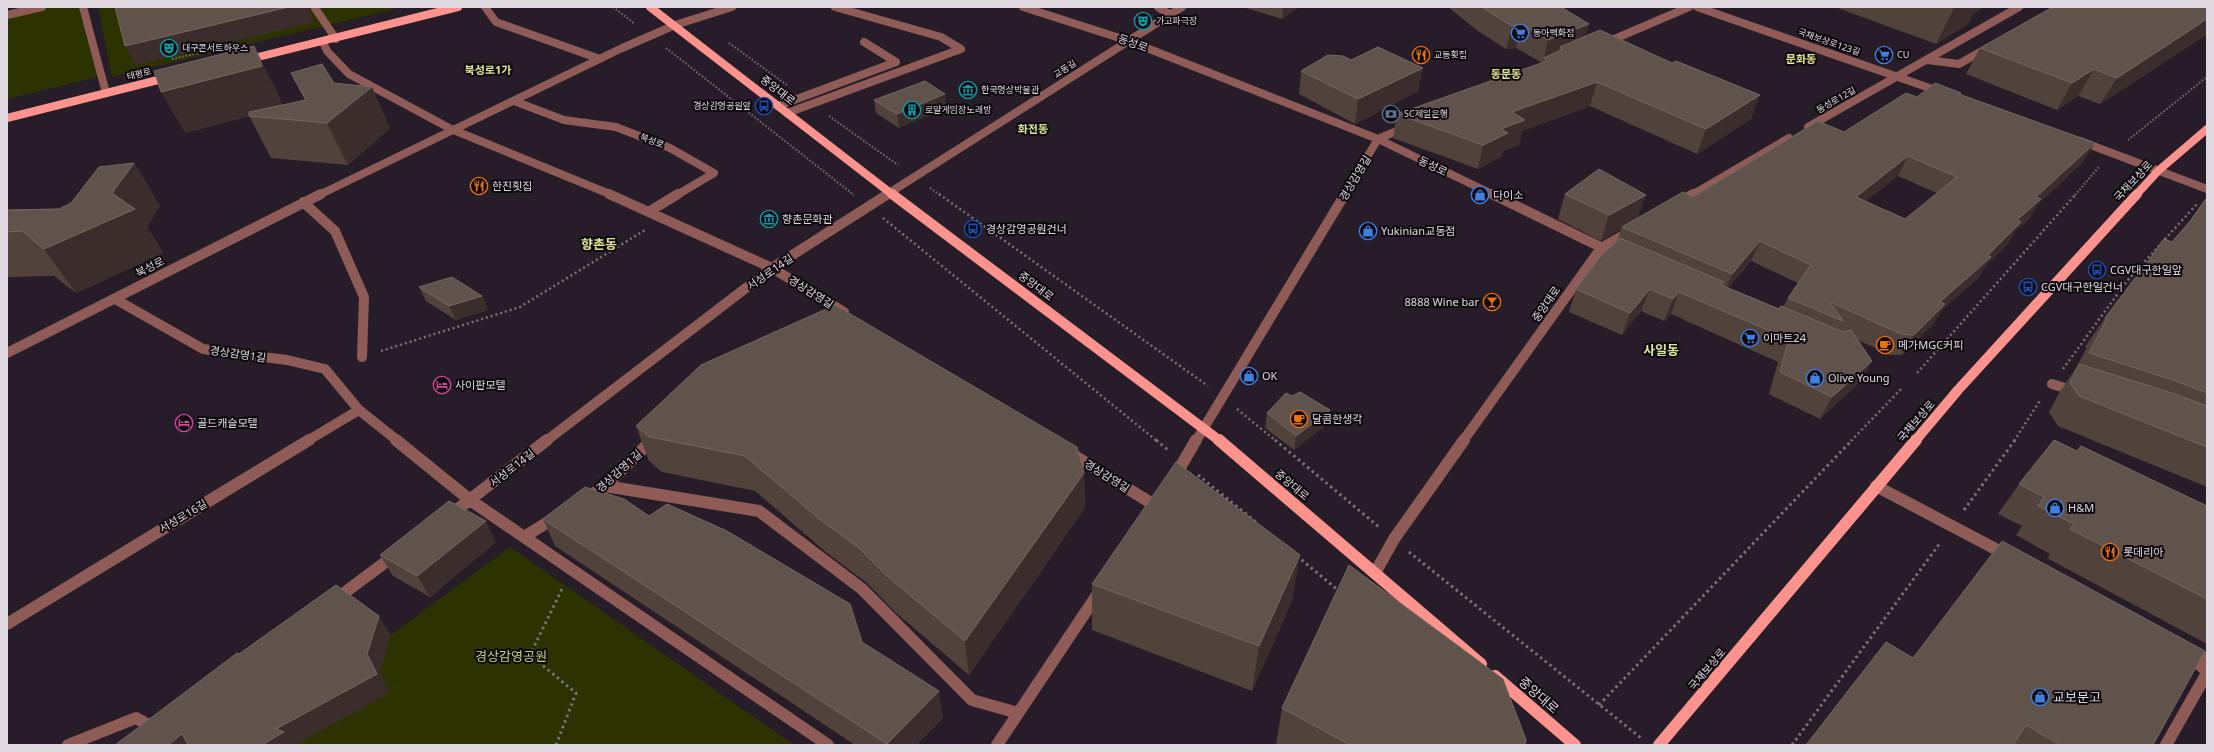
<svg xmlns="http://www.w3.org/2000/svg" width="2214" height="752" viewBox="0 0 2214 752" font-family="'Noto Sans','Noto Sans KR',sans-serif">
<style>
.green{fill:#2d3300}
.lines{fill:none;stroke-linecap:round;stroke-linejoin:round}
.path-far2{stroke:#7a707a;stroke-width:2;stroke-dasharray:1.5 2;stroke-linecap:butt}
.path-far1{stroke:#7a707a;stroke-width:2.5;stroke-dasharray:2 3;stroke-linecap:butt}
.path{stroke:#7a707a;stroke-width:3;stroke-dasharray:2.5 3.5;stroke-linecap:butt}
.minor-far2{stroke:#8e5b57;stroke-width:8}
.minor-far1{stroke:#8e5b57;stroke-width:10}
.minor{stroke:#8e5b57;stroke-width:12}
.major-far2{stroke:#fe938d;stroke-width:8}
.major-far1{stroke:#fe938d;stroke-width:10}
.major{stroke:#fe938d;stroke-width:12}
.wall{fill:#51423b;fill-rule:evenodd}
.shaded-wall{fill:#3a2d2c}
.building{fill:#60534c;stroke:#746864;fill-rule:evenodd}
.labels{text-anchor:middle;stroke-width:4;stroke-linejoin:round;paint-order:stroke}
.far-poi-label{font-size:9px;fill:#e1d9e1;stroke:#0d090e;text-anchor:start}
.far-street-label{font-size:9px;fill:#e1d9e1;stroke:#0d090e}
.street-label{font-size:11px;fill:#e1d9e1;stroke:#0d090e}
.far-quarter-label{font-size:11px;font-weight:bold;fill:#e3e495;stroke:#0d090e}
.poi-label{font-size:11px;fill:#e1d9e1;stroke:#0d090e;text-anchor:start}
.quarter-label{font-size:13px;font-weight:bold;fill:#e3e495;stroke:#0d090e}
.near-park-label{font-size:13px;fill:#c3d272;stroke:#0d090e}
.near-street-label{font-size:13px;fill:#e1d9e1;stroke:#0d090e}
.near-poi-label{font-size:13px;fill:#e1d9e1;stroke:#0d090e;text-anchor:start}
</style>
<rect width="100%" height="100%" fill="#271d28"/>
<path class="green" d="M42 7H83L102 76 7 99V15Z
M98 7H403L112 77Z
M510 547 794 745H242Z"/>
<g class="lines">
<path class="path-far2" d="M613 7 635 24
M729 43 787 85
M666 48 854 195
M172 59 237 44
M829 116 898 165
M2128 140 2207 77
M930 188 940 195
M2075 195 2099 167"/>
<path class="path-far1" d="M939 194 1208 386
M883 218 1157 441
M381 351 520 307 645 230
M2063 369 2127 281 2197 204
M1917 373 2076 194
M1237 409 1276 441
M1851 441 1903 387
M2014 441 2041 399"/>
<path class="path" d="M1156 440 1168 450
M1275 440 1379 527
M1198 475 1256 522
M1964 510 2015 440
M1409 552 1641 738
M1297 556 1339 591
M1599 705 1852 440
M556 745 576 693 530 655 563 587
M1792 745 1940 543"/>
<path class="minor-far2" d="M83 7 106 93
M485 7 496 22 600 59
M1023 7 1129 41 1378 139 1494 195
M1158 7 1171 15
M1697 7 1941 92
M315 8 336 39
M7 15 42 7
M323 42 327 51 349 74 451 129 612 195
M1605 43 1689 7
M1927 60 1959 64 1980 52
M514 101 564 120 616 127 670 148 714 173 677 195
M778 106 896 62 864 42
M787 113 961 49 941 37 835 7
M1808 127 2019 7
M2080 141 2207 189
M319 195 620 49 675 25 732 7
M886 195 1182 7
M1344 195 1378 139 1406 127
M1692 195 1789 138"/>
<path class="minor-far1" d="M609 194 772 268 844 312
M1492 194 1619 256
M303 202 335 231 364 297 362 357
M1680 202 1693 194
M650 211 678 194
M115 299 203 349 287 360 325 369 359 410 398 441
M7 353 321 194
M2052 384 2075 391
M307 441 359 410
M546 441 772 268 888 194
M651 441 652 440
M1196 441 1345 194
M1463 441 1601 248 1629 232"/>
<path class="minor" d="M396 440 470 500 828 745
M1070 453 1156 506
M1175 476 1196 440
M605 486 759 511 862 589 972 700 1018 713
M1876 486 2007 555
M587 498 605 486 652 440
M450 515 547 440
M524 537 556 517
M1375 573 1394 539 1464 440
M336 599 395 555
M7 624 309 440
M2189 652 2207 659
M2188 655 2207 671
M68 745 136 718 156 729
M997 745 1099 592
M2166 745 2207 673"/>
<path class="major-far2" d="M650 7 893 195
M246 60 458 7
M7 118 170 77
M2136 195 2158 171 2207 129"/>
<path class="major-far1" d="M892 194 1220 441
M1915 441 1958 390 2137 194"/>
<path class="major" d="M1219 440 1481 664
M1495 676 1575 745
M1659 745 1916 440"/>
</g>
<path class="wall" d="M1243 7H1299L1282 19Z
M1448 7H1561L1585 36 1751 119 1697 154 1590 106 1522 131 1519 145 1503 151 1501 157 1478 169 1393 138 1397 114 1542 63 1516 48 1506 49 1478 31Z
M1835 7H1984L1973 14 1968 24 1936 44Z
M2206 35 2100 104 2078 96 2057 110 1966 74 1980 48Z
M1301 71 1418 91 1355 124 1299 94Z
M291 73 334 83 390 128 348 165 271 158 249 116 185 133 274 86 282 105 305 100Z
M1961 93 1960 95 2083 162 2037 205 2029 219 2016 230 2009 242 1986 265 1979 277 1942 310 1933 325 1902 355H1890L1858 340 1872 361 1859 383 1820 419 1769 394 1778 362 1671 314 1664 321 1641 311 1622 335 1569 312 1576 289 1617 242 1621 229 1601 241 1558 219 1565 194 1646 195 1637 218 1693 197 1844 132 1917 97ZM1898 176 1937 193 1905 219 1865 201ZM1751 261 1798 283 1788 298 1783 307 1779 309 1728 288Z
M874 100 946 107 899 128 876 113Z
M134 163 160 206 147 227 163 253 76 293 54 276 7 277V210L59 209 71 203Z
M2207 197V487L2058 426 2049 412 2059 393 2076 368 2087 348 2085 347 2105 318 2136 278 2172 242 2189 222Z
M419 287 482 296 488 310 456 320 426 301Z
M1292 396 1330 410 1327 424 1294 450 1265 428 1267 413Z
M636 426 1084 473 1085 508 969 675 895 612 867 583 827 553 755 491 662 472 649 461Z
M2077 451 2207 506V644L2047 558 2050 554 2016 535 2022 526 1998 514 2019 484Z
M649 516 862 642 943 718 916 745H855L555 546 543 519Z
M496 542 430 597 393 576 380 555Z
M1092 584 1292 601 1252 691 1092 630Z
M1913 658 2153 745H1806Z
M1282 708 1525 745H1276Z"/>
<path class="shaded-wall" d="M289 7H310L308 9 314 22 136 65 125 46Z
M1283 7H1299L1282 19Z
M1955 7H1984L1973 14 1968 24 1936 44 1954 8Z
M2207 19V34L2206 35 2100 104 2117 78Z
M1521 24 1516 48 1506 49 1512 26Z
M1589 24 1582 47 1563 49 1560 47 1557 57 1544 58 1548 40Z
M254 46 274 86 283 107 185 133 161 92Z
M1423 68 1418 91 1355 124 1358 99Z
M2094 69 2078 96 2057 110 2072 83Z
M1597 82 1590 106 1522 131 1519 145 1503 151 1501 157 1478 169 1483 145 1501 129 1512 112Z
M372 87 390 128 348 165 327 123Z
M945 94 946 107 899 128 897 114Z
M1760 95 1751 119 1697 154 1706 129Z
M2095 143 2083 162 2037 205 2029 219 2016 230 2009 242 1986 265 1979 277 1942 310 1933 325 1902 355 1914 335 1940 302 1988 255 2036 197Z
M1908 156 1898 176 1846 217 1856 197Z
M134 163 160 206 147 227 163 253 76 293 44 249 112 193Z
M1646 195 1637 220 1622 227 1621 229 1601 241 1609 215Z
M1760 241 1751 261 1723 294 1732 274Z
M1650 289 1641 311 1622 335 1630 313Z
M1679 292 1671 314 1664 321 1673 299Z
M482 296 488 310 456 320 449 306Z
M1872 361 1859 383 1820 419 1832 397Z
M1330 410 1327 424 1294 450 1296 436Z
M1084 473 1085 508 969 675 965 641Z
M486 521 496 542 430 597 417 576Z
M1300 555 1292 601 1252 691 1259 646Z
M379 616 391 635 380 673 390 692 295 745H262L276 729 367 654Z
M939 691 943 718 916 745H887V744Z
M182 734 193 745H168Z"/>
<path class="building" d="M115 7H289L125 46Z
M1482 7H1561L1589 24 1548 40 1521 24 1512 26Z
M2053 7H2207V19L2117 78 2094 69 2072 83 1980 48Z
M1600 30 1672 63 1676 61 1760 95 1706 129 1597 82 1512 112 1525 120 1501 129 1508 133 1483 145 1397 114 1547 61 1544 58 1563 49 1560 47Z
M254 46 262 66 161 92 154 71Z
M1378 47 1423 68 1358 99 1301 71 1328 55 1343 56 1351 60Z
M322 64 334 83 372 87 327 123 249 116V112L306 100 291 73Z
M925 81 945 94 897 114 874 100Z
M1935 83 1961 93 1959 94 2095 143 2036 197 2041 199 2017 220 2021 222 1988 255 1991 257 1940 302 1945 304 1914 335 1901 334 1830 302 1843 321 1788 298 1811 265 1760 241 1732 274 1622 227 1683 192 1693 197 1818 121 1844 132 1906 93 1917 97ZM1908 156 1957 177 1905 219 1856 197Z
M134 163 112 193 135 209 44 249 22 231 7 232V210L59 209 71 203 99 167Z
M1599 169 1646 195 1609 215 1565 194Z
M2207 197V393L2176 381 2089 353 2107 319 2105 318 2135 278H2136L2164 239 2172 242 2191 220Z
M1620 238 1724 282 1721 285 1779 309 1781 306 1843 332 1851 330 1872 361 1832 397 1780 372 1789 339 1679 292 1673 299 1650 289 1630 313 1576 289 1600 257Z
M452 277 482 296 449 306 419 287Z
M835 305 1077 447 1084 473 965 641 888 577 859 548 818 518 745 456 650 437 636 426 701 365Z
M2079 364 2172 393 2207 406V447L2079 396 2070 383Z
M1300 392 1330 410 1296 436 1267 413 1286 393 1292 396Z
M2054 440 2077 451 2081 446 2207 506V599L2070 529 2074 524 2038 506 2044 497 2019 484Z
M1176 462 1300 555 1259 646 1092 584Z
M585 487 624 499 649 516 667 504 727 531 850 604 862 642 939 691 887 744 543 519Z
M449 501 486 521 417 576 380 555Z
M2002 541 2205 651 2153 745H2060L2026 725 2013 745H1806L1886 642 1913 658Z
M1349 565 1503 679 1526 740 1525 745H1350L1282 708Z
M336 585 379 616 367 654 377 674 276 729 284 732 262 745H188L182 734 168 745H115L237 653 239 654Z"/>
<defs>
<symbol id="theatre-ring" viewBox="-11 -11 22 22"><circle r="9.5" fill="#0d090e" stroke="#0f9aa8" stroke-width="1.5"/><path d="M-5-5.5Q0-4 5-5.5V0Q5 5 0 6Q-5 5-5 0ZM-3.3-2.5H-1v1.5H-3.3ZM1-2.5H3.3v1.5H1ZM-2.8 1Q0 5.5 2.8 1Z" fill="#0f9aa8"/></symbol>
<symbol id="supermarket-ring" viewBox="-11 -11 22 22"><circle r="9.5" fill="#0d090e" stroke="#3f7fe0" stroke-width="1.5"/><path d="M-6-5.5h2.5l.6 2H6L4.5 2H-2.5L-4.4-4H-6ZM-1.5 3.2a1.3 1.3 0 1 0 .1 0ZM3 3.2a1.3 1.3 0 1 0 .1 0Z" fill="#3f7fe0"/></symbol>
<symbol id="restaurant-ring" viewBox="-11 -11 22 22"><circle r="9.5" fill="#0d090e" stroke="#e8710a" stroke-width="1.5"/><path d="M-5-6h1v4h1v-4h1v4h1v-4h1v5L-1.5 .5V6h-2V.5L-5-1ZM5-6V6H3V1.5H1.5Q1.5-4 5-6Z" fill="#e8710a"/></symbol>
<symbol id="museum-ring" viewBox="-11 -11 22 22"><circle r="9.5" fill="#0d090e" stroke="#0f9aa8" stroke-width="1.5"/><path d="M0-6L6-3V-2H-6V-3ZM-5-1h2V3h-2ZM-1-1h2V3h-2ZM3-1h2V3H3ZM-6 4H6V6H-6Z" fill="#0f9aa8"/></symbol>
<symbol id="bus-ring" viewBox="-11 -11 22 22"><circle r="9.5" fill="#0d090e" stroke="#1a4fb4" stroke-width="1.5"/><path d="M-5-6H5V4H4V6H2V4H-2V6H-4V4H-5ZM-3.5-4V0h7V-4ZM-3.5 1.2v1.5H-2V1.2ZM2 1.2v1.5H3.5V1.2Z" fill="#1a4fb4"/></symbol>
<symbol id="building-ring" viewBox="-11 -11 22 22"><circle r="9.5" fill="#0d090e" stroke="#0f9aa8" stroke-width="1.5"/><path d="M-4-6H4V6H1V3H-1V6H-4ZM-2.5-4.3h1.7v1.8h-1.7ZM.8-4.3h1.7v1.8H.8ZM-2.5-1h1.7V.8h-1.7ZM.8-1h1.7V.8H.8Z" fill="#0f9aa8"/></symbol>
<symbol id="bank-ring" viewBox="-11 -11 22 22"><circle r="9.5" fill="#0d090e" stroke="#5c6f8a" stroke-width="1.5"/><path d="M-6-4H6V4H-6ZM0-2.3a2.3 2.3 0 1 0 0 4.6a2.3 2.3 0 1 0 0-4.6Z" fill="#5c6f8a"/></symbol>
<symbol id="shop-ring" viewBox="-11 -11 22 22"><circle r="9.5" fill="#0d090e" stroke="#3f7fe0" stroke-width="1.5"/><path d="M-5-2.5h2.3a2.7 3.5 0 0 1 5.4 0H5L5.5 6h-11ZM-1.5-2.5h3a1.5 2.3 0 0 0-3 0Z" fill="#3f7fe0"/></symbol>
<symbol id="bar-ring" viewBox="-11 -11 22 22"><circle r="9.5" fill="#0d090e" stroke="#e8710a" stroke-width="1.5"/><path d="M-6-5H6L.8 .8V4.5H3.5V6h-7V4.5H-.8V.8Z" fill="#e8710a"/></symbol>
<symbol id="cafe-ring" viewBox="-11 -11 22 22"><circle r="9.5" fill="#0d090e" stroke="#e8710a" stroke-width="1.5"/><path d="M-5.5-4.5H6V0H3Q3 3.5 0 3.5H-2.5Q-5.5 3.5-5.5 0ZM3-3.2v2h1.7v-2ZM-6 4.5H4V6H-6Z" fill="#e8710a"/></symbol>
<symbol id="hotel-ring" viewBox="-11 -11 22 22"><circle r="9.5" fill="#0d090e" stroke="#d1479c" stroke-width="1.5"/><path d="M-6-4.5h1.5V1H6V5H4.5V3h-9V5H-6ZM-4 0a1.8 1.8 0 1 1 3.6 0ZM.5 0V-2.5h3Q6-2.5 6 0Z" fill="#d1479c"/></symbol>
</defs>
<g fill-rule="evenodd">
<use href="#theatre-ring" x="1133" y="11" width="20" height="20"/>
<use href="#supermarket-ring" x="1510" y="23" width="20" height="20"/>
<use href="#theatre-ring" x="159" y="38" width="20" height="20"/>
<use href="#restaurant-ring" x="1411" y="45" width="20" height="20"/>
<use href="#supermarket-ring" x="1874" y="45" width="20" height="20"/>
<use href="#museum-ring" x="958" y="80" width="20" height="20"/>
<use href="#bus-ring" x="754" y="96" width="20" height="20"/>
<use href="#building-ring" x="902" y="100" width="20" height="20"/>
<use href="#bank-ring" x="1381" y="104" width="20" height="20"/>
<use href="#restaurant-ring" x="469" y="176" width="20" height="20"/>
<use href="#shop-ring" x="1470" y="185" width="20" height="20"/>
<use href="#museum-ring" x="759" y="209" width="20" height="20"/>
<use href="#bus-ring" x="963" y="219" width="20" height="20"/>
<use href="#shop-ring" x="1358" y="221" width="20" height="20"/>
<use href="#bus-ring" x="2087" y="260" width="20" height="20"/>
<use href="#bus-ring" x="2018" y="277" width="20" height="20"/>
<use href="#bar-ring" x="1482" y="292" width="20" height="20"/>
<use href="#supermarket-ring" x="1740" y="328" width="20" height="20"/>
<use href="#cafe-ring" x="1875" y="335" width="20" height="20"/>
<use href="#shop-ring" x="1239" y="366" width="20" height="20"/>
<use href="#shop-ring" x="1805" y="368" width="20" height="20"/>
<use href="#hotel-ring" x="432" y="375" width="20" height="20"/>
<use href="#cafe-ring" x="1289" y="409" width="20" height="20"/>
<use href="#hotel-ring" x="174" y="413" width="20" height="20"/>
<use href="#shop-ring" x="2045" y="498" width="20" height="20"/>
<use href="#restaurant-ring" x="2100" y="542" width="20" height="20"/>
<use href="#shop-ring" x="2030" y="687" width="20" height="20"/>
</g>
<g class="labels">
<g class="far-poi-label">
<text x="1156" y="24">가고파극장</text>
<text x="1533" y="36">동아백화점</text>
<text x="182" y="51">대구콘서트하우스</text>
<text x="1434" y="58">교동횟집</text>
<text x="1897" y="58">CU</text>
<text x="981" y="93">한국영상박물관</text>
<text x="751" y="109" text-anchor="end">경상감영공원앞</text>
<text x="925" y="113">로얄게임장노래방</text>
<text x="1404" y="117">SC제일은행</text>
</g>
<g class="far-street-label">
<text transform="translate(1829 42) rotate(19)" y="3">국채보상로123길</text>
<text transform="translate(1065 69) rotate(-32)" y="3">교동길</text>
<text transform="translate(139 74) rotate(-14)" y="3">태평로</text>
<text transform="translate(1836 100) rotate(-30)" y="3">동성로12길</text>
<text transform="translate(652 141) rotate(21)" y="3">북성로</text>
</g>
<g class="street-label">
<text transform="translate(1133 43) rotate(20)" y="4">동성로</text>
<text transform="translate(778 90) rotate(38)" y="4">중앙대로</text>
<text transform="translate(1433 166) rotate(26)" y="4">동성로</text>
<text transform="translate(1355 178) rotate(-59)" y="4">경상감영길</text>
<text transform="translate(2133 181) rotate(-47)" y="4">국채보상로</text>
<text transform="translate(150 267) rotate(-27)" y="4">북성로</text>
<text transform="translate(770 272) rotate(-35)" y="4">서성로14길</text>
<text transform="translate(1036 286) rotate(37)" y="4">중앙대로</text>
<text transform="translate(811 292) rotate(32)" y="4">경상감영길</text>
<text transform="translate(1546 304) rotate(-55)" y="4">중앙대로</text>
<text transform="translate(238 354) rotate(8)" y="4">경상감영1길</text>
<text transform="translate(1916 421) rotate(-49)" y="4">국채보상로</text>
<text transform="translate(512 468) rotate(-38)" y="4">서성로14길</text>
<text transform="translate(619 471) rotate(-42)" y="4">경상감영1길</text>
<text transform="translate(1107 476) rotate(32)" y="4">경상감영길</text>
<text transform="translate(1292 485) rotate(40)" y="4">중앙대로</text>
<text transform="translate(183 516) rotate(-31)" y="4">서성로16길</text>
<text transform="translate(1707 669) rotate(-50)" y="4">국채보상로</text>
</g>
<g class="far-quarter-label">
<text x="1801" y="63">문화동</text>
<text x="488" y="74">북성로1가</text>
<text x="1506" y="78">동문동</text>
<text x="1033" y="133">화전동</text>
</g>
<g class="poi-label">
<text x="492" y="190">한진횟집</text>
<text x="1493" y="199">다이소</text>
<text x="782" y="223">향촌문화관</text>
<text x="986" y="233">경상감영공원건너</text>
<text x="1381" y="235">Yukinian교동점</text>
<text x="2110" y="274">CGV대구한일앞</text>
<text x="2041" y="291">CGV대구한일건너</text>
<text x="1479" y="306" text-anchor="end">8888 Wine bar</text>
<text x="1763" y="342">이마트24</text>
<text x="1898" y="349">메가MGC커피</text>
<text x="1262" y="380">OK</text>
<text x="1828" y="382">Olive Young</text>
<text x="455" y="389">사이판모텔</text>
<text x="1312" y="423">달콤한생각</text>
<text x="197" y="427">골드캐슬모텔</text>
<text x="2068" y="512">H&amp;M</text>
<text x="2123" y="556">롯데리아</text>
</g>
<g class="quarter-label">
<text x="599" y="249">향촌동</text>
<text x="1661" y="355">사일동</text>
</g>
<g class="near-park-label">
<text x="511" y="661">경상감영공원</text>
</g>
<g class="near-street-label">
<text transform="translate(1539 695) rotate(41)" y="5">중앙대로</text>
</g>
<g class="near-poi-label">
<text x="2053" y="702">교보문고</text>
</g>
</g>
<rect width="2214" height="752" fill="none" stroke="#e1d9e1" stroke-width="16"/>
</svg>
